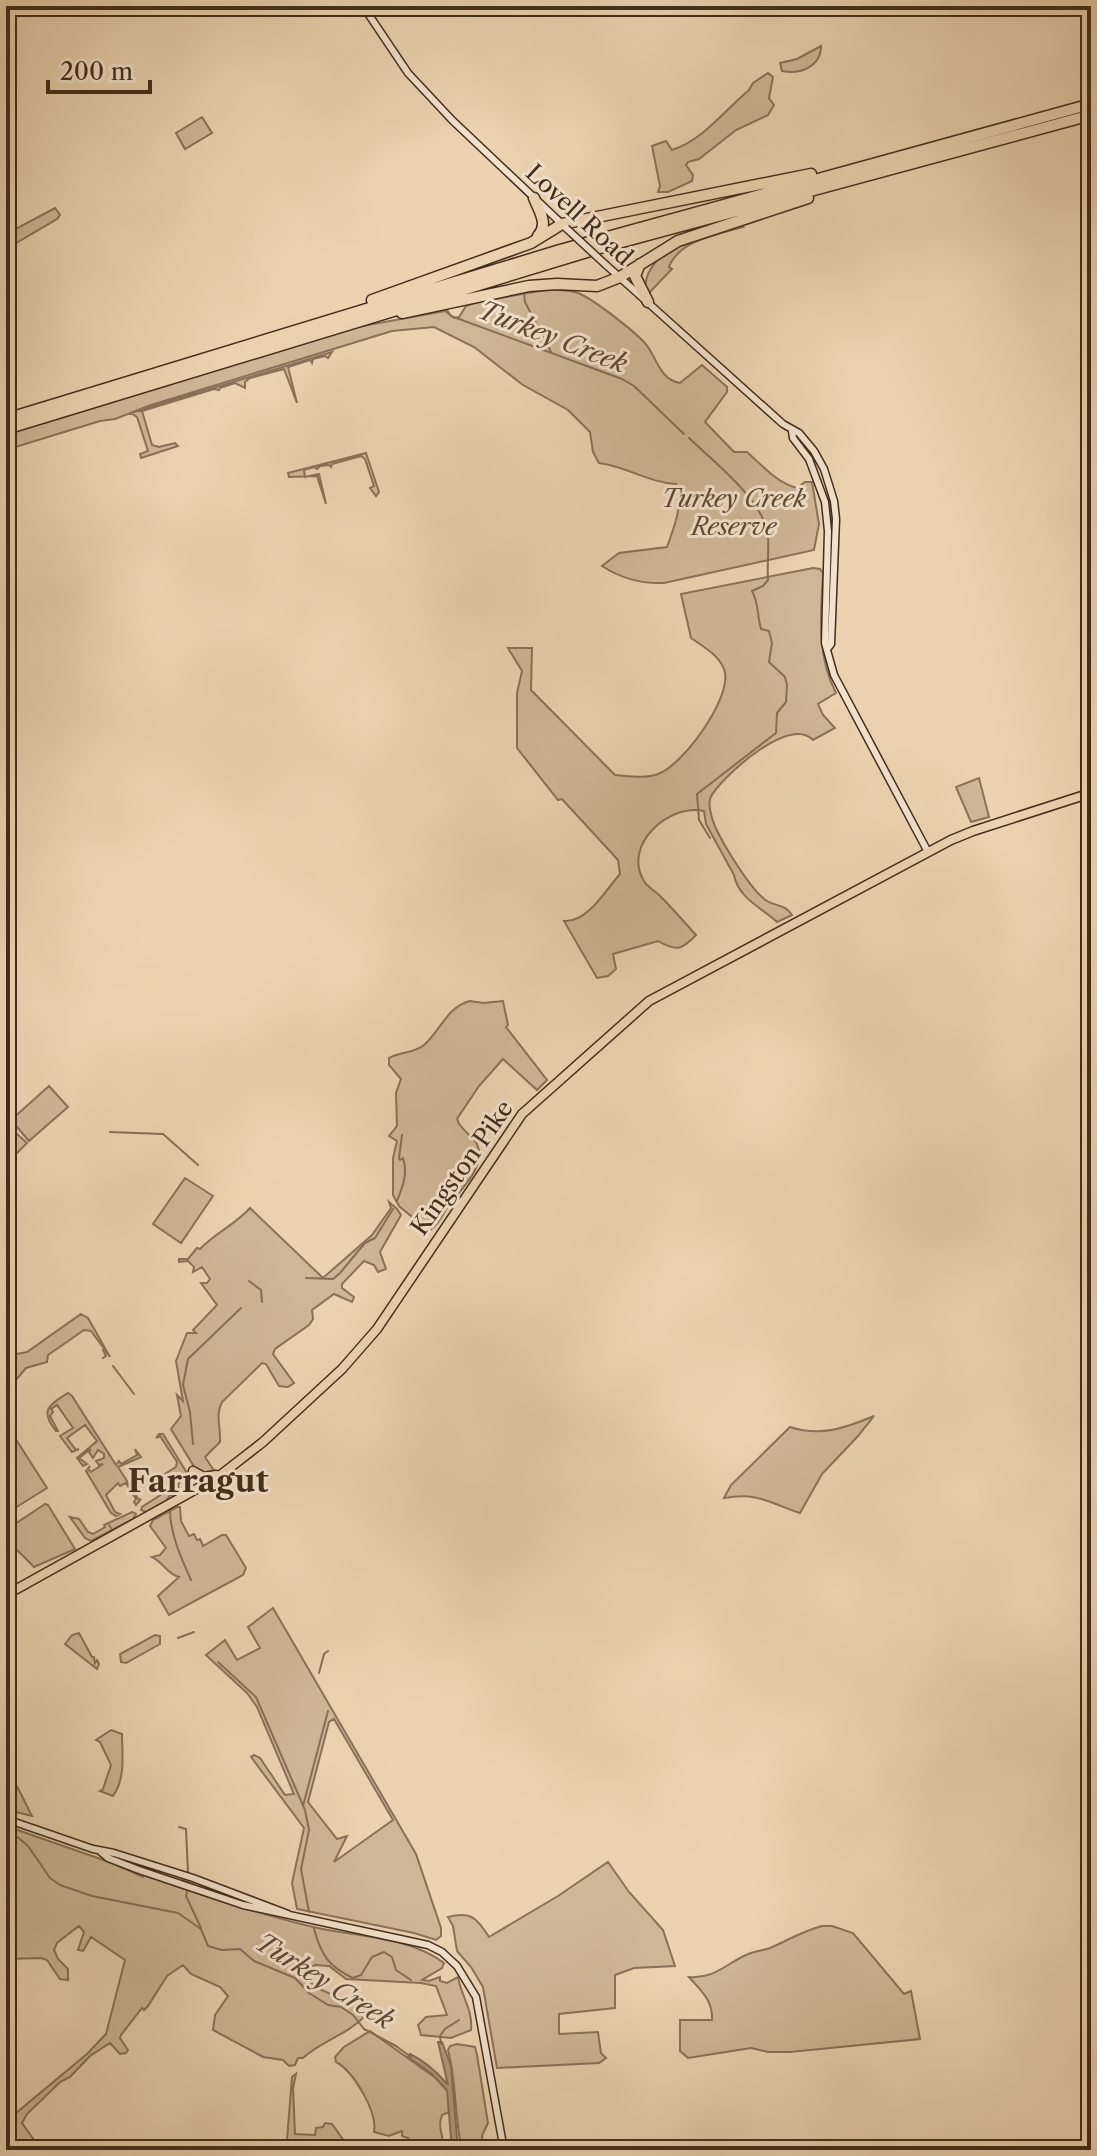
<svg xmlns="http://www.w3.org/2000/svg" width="1097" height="2156" viewBox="0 0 1097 2156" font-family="'Libre Caslon Text',serif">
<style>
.green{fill:#ceb797;stroke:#887258;stroke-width:2;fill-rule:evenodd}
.water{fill:#b29b7e;stroke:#856f56;stroke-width:2}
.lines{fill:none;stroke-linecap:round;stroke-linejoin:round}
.stream{stroke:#856f56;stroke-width:2}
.secondary-casing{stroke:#422d1a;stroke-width:9}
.primary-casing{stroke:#422d1a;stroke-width:11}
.motorway-casing{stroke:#422d1a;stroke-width:13}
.secondary{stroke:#f2e2cc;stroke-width:6}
.primary{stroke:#ebd3b1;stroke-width:8}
.motorway{stroke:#ebd3b1;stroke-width:10}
.secondary-bridge-casing{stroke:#422d1a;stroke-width:9;stroke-linecap:butt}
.secondary-bridge{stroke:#f2e2cc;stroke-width:6}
.labels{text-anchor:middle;stroke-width:6;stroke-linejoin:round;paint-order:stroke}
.street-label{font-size:24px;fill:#422d1a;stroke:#f2e2cc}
.park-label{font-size:24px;font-style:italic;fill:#5e4933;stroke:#f2e2cc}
.water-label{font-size:26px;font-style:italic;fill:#5e4833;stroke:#f2e2cc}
.district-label{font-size:32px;font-weight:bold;fill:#422d1a;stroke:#f2e2cc}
</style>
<rect width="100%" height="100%" fill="#ebd3b1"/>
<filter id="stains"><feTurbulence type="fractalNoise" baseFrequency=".0025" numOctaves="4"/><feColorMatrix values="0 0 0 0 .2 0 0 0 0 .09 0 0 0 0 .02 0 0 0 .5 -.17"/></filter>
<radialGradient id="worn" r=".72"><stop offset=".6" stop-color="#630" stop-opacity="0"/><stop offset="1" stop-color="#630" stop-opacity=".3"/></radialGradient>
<path class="green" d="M821 46C821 67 799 75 782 71L780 63 797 59Z
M768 73 773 77 769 98 774 105 768 115 736 130 699 159 688 162 686 165 693 175 692 181 668 192H658L660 186 652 146 666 141 672 150C703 140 724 111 749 90L753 83Z
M202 117 212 133 185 149 176 133Z
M55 208 60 215 57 219 6 249V234Z
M741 226 743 227C718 234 679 240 669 267L672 269 649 293 645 288C647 245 708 235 741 226Z
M546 290C557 290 568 289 578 293 592 298 640 335 648 347 657 360 661 380 680 383L702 365 727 387V392L705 422 734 452H747C763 466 777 483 797 488L805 482H812L819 524 814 550 664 583C641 584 622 579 602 566L619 553 667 547C675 524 683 508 676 484 647 482 628 467 599 463L593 452 590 432 568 410 523 385 474 347 434 327 392 331 151 405 115 419 100 421 6 450V434L357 327 445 311 454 318 459 317 466 306 476 302Z
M332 352 328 358 325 356 313 359 312 363 310 360 288 367 297 403 284 369 250 378 245 382V388L235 383 220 388 219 390 214 389 142 411 152 445 159 447 175 443 178 446 141 458 140 454 148 451 137 417 131 413Z
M366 453 379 492 376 496 370 488 374 486 365 459 361 456 332 464 331 467 329 465 320 466 317 469 314 467 304 470 305 477 319 474 326 504 317 476 289 477 288 473Z
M813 568 820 569 823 573C821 615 816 654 836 693L818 704 823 715 835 728 813 740C790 716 728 772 714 792 708 799 709 806 711 814 714 832 751 891 767 901 777 907 785 904 792 915L777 922C762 908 738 898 734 875L706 824 704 811C669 803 622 845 644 881 648 888 657 892 662 898 674 910 685 923 696 935 681 951 676 951 658 941L613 954 616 969 608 976 597 978 564 921C587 923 605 891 620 874L618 860 562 799 558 800 517 748V693L522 671 508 648H532L531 690 615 775C629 776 645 779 658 774 683 765 730 700 725 673 722 657 704 647 691 638L681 594Z
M979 778 989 817 971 822 956 787Z
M470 1001 483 1003 503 1001 508 1025 506 1027 547 1080 537 1090 503 1059 479 1086 457 1119C460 1130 472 1135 477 1144 487 1167 460 1190 448 1206 442 1216 438 1225 429 1231L399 1206 393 1195V1158L397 1141 389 1136 397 1126 396 1093 401 1079 389 1065V1058C400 1052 415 1053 424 1045 441 1030 447 1007 470 1001Z
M49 1086 68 1107 29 1141 11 1120Z
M7 1125 27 1143 6 1164V1126Z
M185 1178 213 1196 181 1243 153 1224Z
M389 1202 397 1209 401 1215 380 1252 386 1269 378 1272 374 1265 364 1261 342 1284V1288L354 1297 352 1302 334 1294 312 1310 313 1319 309 1325 275 1349 273 1354 294 1383 288 1387 279 1386 266 1364 262 1363 222 1402C215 1415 221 1428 220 1442L205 1457 215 1472 208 1475 198 1473 171 1429 181 1416 177 1395 183 1401 176 1361 187 1333H196L193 1330 217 1305 201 1283H207L210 1279 202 1267 193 1272 194 1267 188 1261 179 1262V1259H188L197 1248 200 1249C215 1233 236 1224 250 1208L323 1278 372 1235 391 1208Z
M81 1314 88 1318 110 1357 91 1331 84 1330 48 1355 47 1362 26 1368 16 1380 6 1384V1356L27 1352Z
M68 1393 72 1396 116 1465 119 1461 121 1464 137 1455 135 1449 141 1457 118 1467 139 1500 141 1499 136 1505 134 1502 136 1499 126 1483 120 1486 118 1483 106 1495 115 1512 120 1514 116 1516 111 1513 86 1471 90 1466 88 1469 91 1472 103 1464 99 1465 96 1461 104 1458V1454L98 1450 93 1458 89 1452 91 1449 79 1458 87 1464 83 1466 77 1458 97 1441 85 1425 67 1438 76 1450 79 1449 72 1452 60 1436 73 1428 57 1405 51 1409 53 1412 50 1416 58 1431H56C39 1410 49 1405 68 1393Z
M874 1416 858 1436 822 1474 800 1513C769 1503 759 1492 724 1498L731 1485 790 1427C821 1437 845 1428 874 1416Z
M159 1434H163L187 1473 178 1485 179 1490 172 1496 170 1495 167 1500 146 1512 141 1510 142 1507 165 1492 158 1474 163 1475 176 1467 177 1462 160 1436 156 1438Z
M17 1441 47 1488 15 1508 13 1505 6 1509V1448Z
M45 1504 48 1505 75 1549 34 1567 9 1542 6 1530Z
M177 1507H180L181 1521 189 1536 194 1534 197 1540 200 1539 203 1546 222 1535H226L246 1568 243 1575 169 1615 158 1596 179 1577C167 1574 164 1563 152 1557L160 1555 166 1548 150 1526 153 1520Z
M132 1512 136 1514 133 1519 91 1541 85 1538 70 1517 79 1519 88 1532 93 1534 105 1527 104 1525Z
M273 1608 416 1854 441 1928V1936L436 1940 414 1933 297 1909 292 1883 304 1828 251 1757 254 1755 260 1758 285 1795 294 1794 257 1707 247 1693 206 1655 225 1640 237 1660 260 1648 248 1627ZM334 1719 393 1820 334 1862 347 1836 337 1839 308 1802 329 1722Z
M79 1633 92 1657H94L95 1663 97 1660 99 1664 97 1669 65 1644 72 1635Z
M155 1635 160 1636V1644L126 1663 121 1662 120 1654Z
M111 1730 122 1734C122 1754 126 1778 113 1796L100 1791 103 1789 111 1765 100 1742 96 1740Z
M6 1770C13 1775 26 1805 32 1816L12 1811 6 1806Z
M6 1826 112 1863 143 1877 144 1875C198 1894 252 1912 309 1926 352 1937 407 1935 444 1963L442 1968 422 1980 429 1981 440 1977V1981L447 1983 458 1977C461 1996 473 2009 471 2030L451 2038 421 2035 418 2025 426 2017 447 2015 436 1986 421 1983 346 1979 329 1966 315 1965 307 1970 305 1976C317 1994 337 1992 349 2005L354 2001 363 2006 365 2016C347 2035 321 2041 303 2058H298L295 2065 289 2066 283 2060 263 2057 213 2030 215 2015 228 1996 220 1987 191 1974 183 1965 167 1976 148 2006 144 2010 142 2008 121 2035 120 2038 128 2050 126 2053 120 2054 110 2043 90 2056 70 2077 60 2082 27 2114 22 2123 41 2150H6V2102L13 2113H16L87 2054 106 2034 125 1960 91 1937 83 1951 78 1950 84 1932 79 1926 57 1943 54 1950 58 1959 68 1969V1980L60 1979 47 1960 41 1958 6 1959V1830L13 1832Z
M608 1862 629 1892 663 1930 675 1966 634 1968 615 1975V2008L559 2014V2034L598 2032 601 2053 606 2058 599 2063 497 2068 483 1987 471 1967 457 1951 453 1926 448 1917C471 1911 477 1918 489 1937L558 1896Z
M822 1926H832L853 1933 904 1994 911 1991 920 2039 790 2052H768L751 2048 688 2058 680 2051V2020H712C713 2000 701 1991 689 1977 714 1979 726 1964 746 1955 754 1951 762 1951 770 1948 789 1940 800 1932 822 1926Z
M370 2031 437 2079 448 2092 449 2112 442 2115C437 2127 444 2137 444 2150 429 2150 414 2153 402 2144L408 2138 402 2136V2131L389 2136 374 2132C378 2112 353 2071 336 2062L335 2057 344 2047Z
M457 2044 475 2047 477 2055 488 2123 482 2136 484 2150H462C454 2116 457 2083 448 2050L450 2046Z
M296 2074 293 2088 295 2134 315 2135 316 2128 323 2127 325 2123 332 2124 344 2141 287 2140 268 2150H257L276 2141 287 2140 292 2077Z"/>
<path class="water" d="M438 2042H442L451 2066 458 2150H452L447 2090 432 2074 408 2057 410 2054C425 2061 437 2072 448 2085Z"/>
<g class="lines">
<path class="stream" d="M524 292 525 302 551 352
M445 307 451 316 622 379 634 386 684 434
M689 438C713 461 764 501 768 535 769 550 767 565 768 580L763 586 752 591C759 604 757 615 761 629L769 631 772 643 769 662 785 677 787 685 786 702 777 713 776 733 697 794 699 820 710 838
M110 1132 163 1134 198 1165
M397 1201C403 1186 408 1173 403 1158L400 1160 399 1158 402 1135
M306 1278 333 1279 340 1273 365 1243 375 1238 393 1209
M249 1281 261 1290 262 1302
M103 1350 106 1356 103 1358
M113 1366 134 1394
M193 1444 190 1412 183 1385 188 1359 241 1308
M170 1507C169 1531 181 1558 191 1580
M109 1525 111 1528
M178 1638 194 1632
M218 1662 256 1697 305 1810 309 1830 301 1869 309 1912
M319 1673 324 1654 328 1651
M303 1806 328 1711
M6 1827 28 1846 50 1878 60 1885 92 1896 178 1913 201 1929 208 1946 222 1950 240 1949 254 1961 295 1978 309 1993 328 2005 341 2007 353 2015 364 2029 396 2046 411 2057
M179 1827 186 1829 188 1872
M182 1880 193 1884
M187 1892 186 1896 201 1928
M314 1929C321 1955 329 1967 353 1978L361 1975 372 1957 384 1952 392 1957 396 1970 411 1980
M441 2044 440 2036 445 2029 459 2020"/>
<defs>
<path id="secondary" d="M363 6 408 73 452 120 562 224
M606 265 783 424 799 433 814 451 824 469 834 501 836 519 831 644 828 648
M792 431 793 438 809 459 825 502 828 531 825 643 834 675 928 852
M6 1819 93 1849 114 1853 193 1878 288 1914
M101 1852 108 1858 139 1870 243 1905 428 1945 442 1952 457 1966 476 1997 504 2150"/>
<path id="primary" d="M193 1471 204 1477 216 1475
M6 1595 218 1477 263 1442 342 1369 377 1329 522 1114 649 1001 951 840 973 831 1091 793"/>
<path id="motorway" d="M534 198C539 211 549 224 538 236
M640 264 635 276 648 302
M372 300 531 243 562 224 811 174
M402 313 529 286 557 284 597 286 620 277 678 241 808 198
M6 419 560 250 1091 104
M6 429 600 248 1091 115"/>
</defs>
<use href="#secondary" class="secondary-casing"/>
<use href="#primary" class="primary-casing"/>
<use href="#motorway" class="motorway-casing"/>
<use href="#secondary" class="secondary"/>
<use href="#primary" class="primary"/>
<use href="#motorway" class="motorway"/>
<defs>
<path id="secondary-bridge" d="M566 228 606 265"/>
</defs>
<use href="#secondary-bridge" class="secondary-bridge-casing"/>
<use href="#secondary-bridge" class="secondary-bridge"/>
</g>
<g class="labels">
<g class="street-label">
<text transform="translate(579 215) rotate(43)" y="8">Lovell Road</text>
<text transform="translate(462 1168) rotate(-55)" y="8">Kingston Pike</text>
</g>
<g class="park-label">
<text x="734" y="507">Turkey Creek<tspan x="734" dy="28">Reserve</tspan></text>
</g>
<g class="water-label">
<text transform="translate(553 337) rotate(21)" y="9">Turkey Creek</text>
<text transform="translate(325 1981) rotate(32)" y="9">Turkey Creek</text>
</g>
<g class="district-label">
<text x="198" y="1492">Farragut</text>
</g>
</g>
<rect width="1097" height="2156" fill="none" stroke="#ebd3b1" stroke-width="32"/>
<rect x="8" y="8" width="1081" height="2140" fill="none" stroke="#422d1a" stroke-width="4"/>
<rect x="16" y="16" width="1065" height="2124" fill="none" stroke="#422d1a" stroke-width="2"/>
<path d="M48 80v12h102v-12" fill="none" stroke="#422d1a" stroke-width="4"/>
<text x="60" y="80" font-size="24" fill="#422d1a" stroke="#f2e2cc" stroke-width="6" paint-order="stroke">200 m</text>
<rect width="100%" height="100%" filter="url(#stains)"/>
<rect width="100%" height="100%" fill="url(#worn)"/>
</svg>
